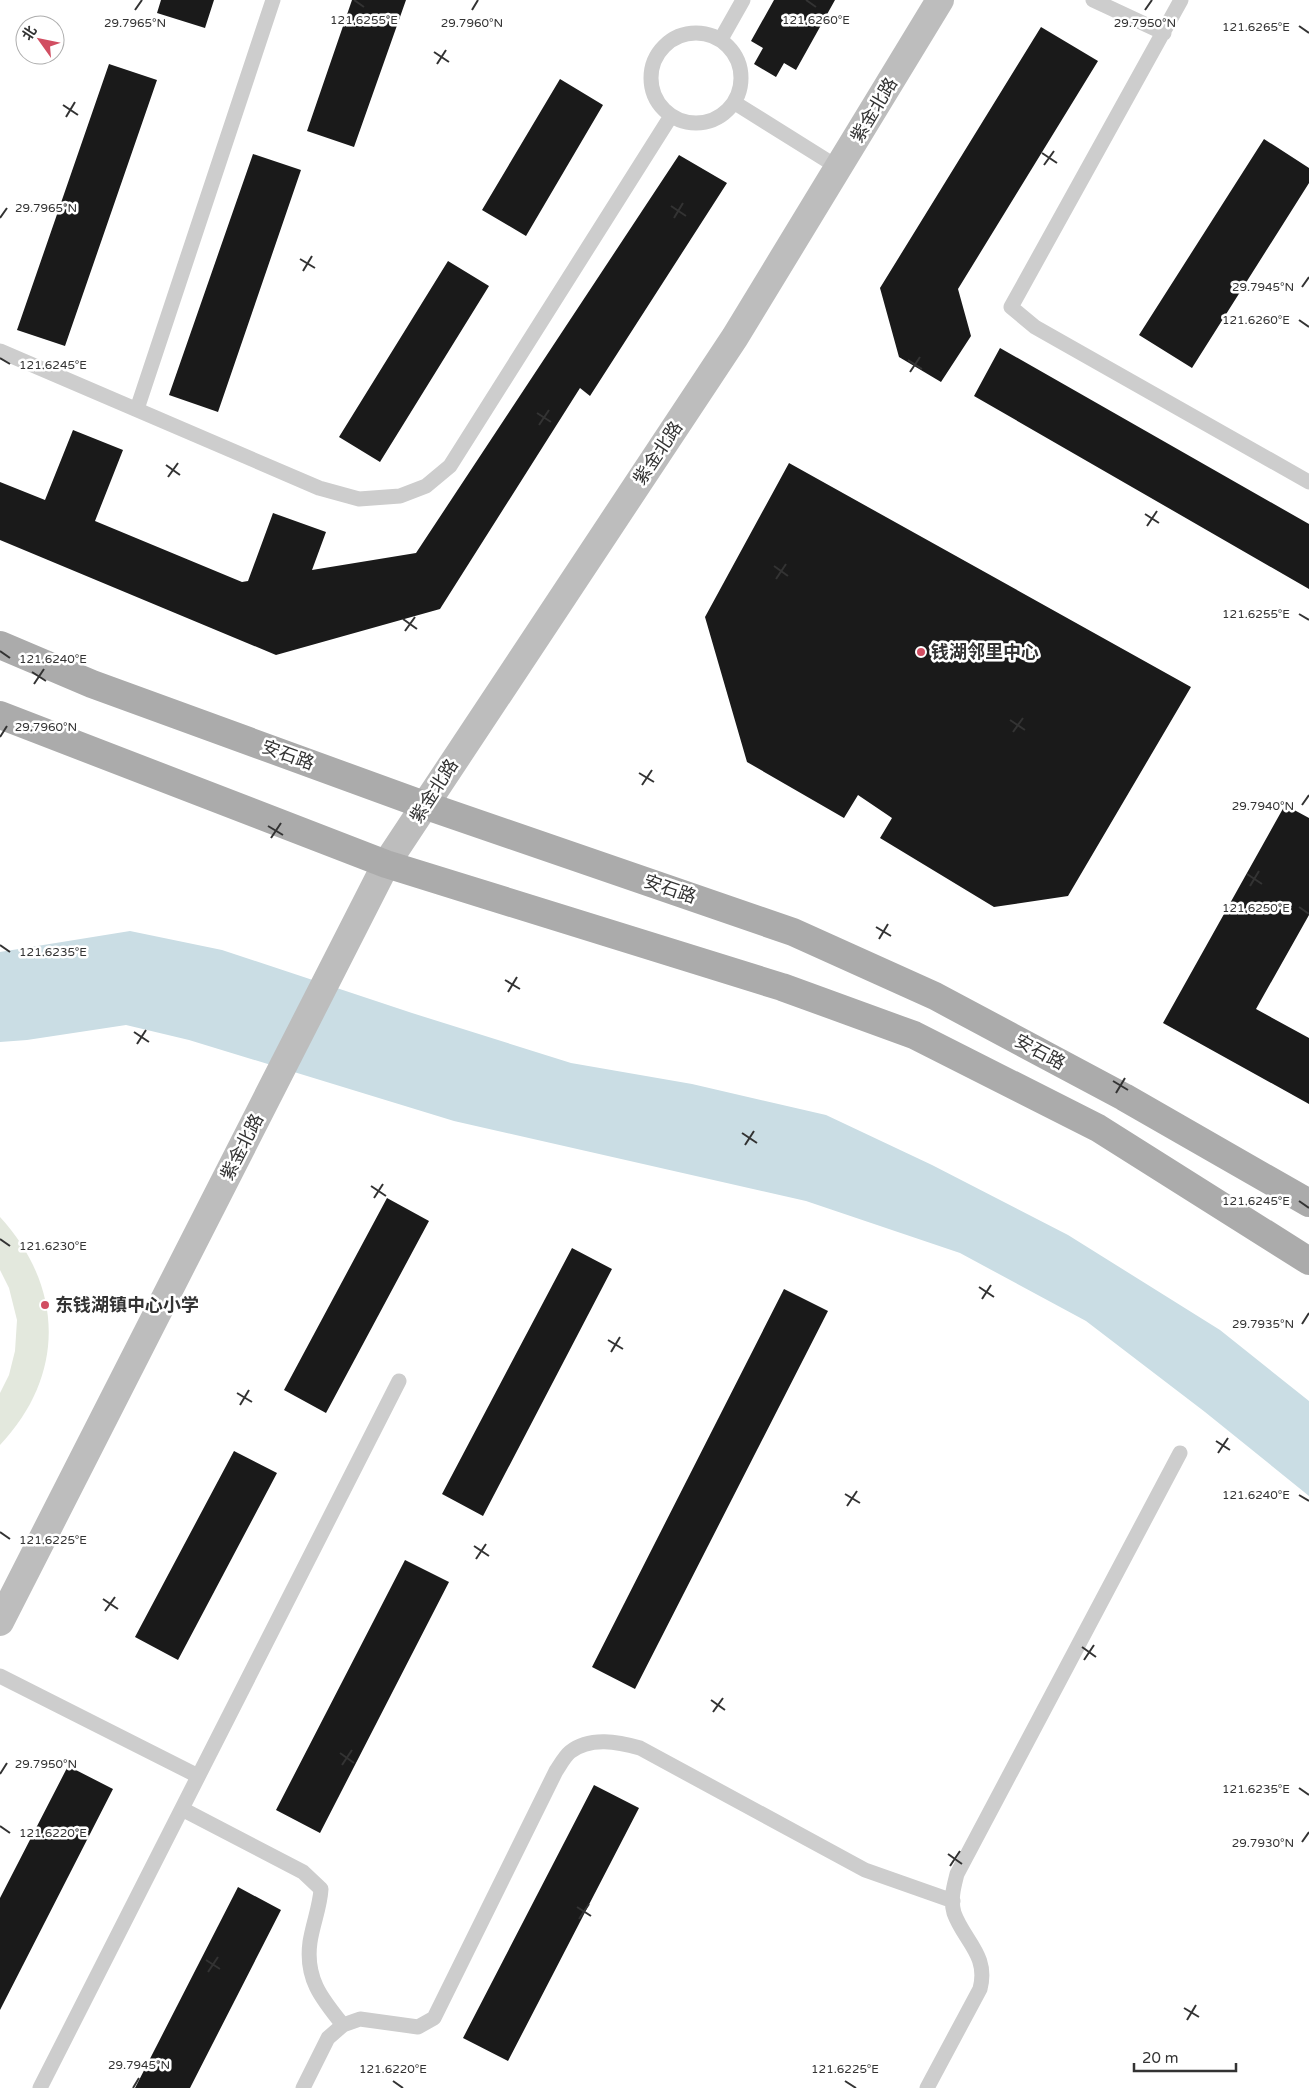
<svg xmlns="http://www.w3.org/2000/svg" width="1309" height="2088" viewBox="0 0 1309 2088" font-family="'Varela Round','Noto Sans SC',sans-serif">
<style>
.green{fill:#e3e8dd}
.water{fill:#cadde4}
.building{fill:#1a1a1a}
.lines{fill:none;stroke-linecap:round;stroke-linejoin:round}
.lane{stroke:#cdcdcd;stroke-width:15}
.secondary{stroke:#bdbdbd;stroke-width:28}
.primary{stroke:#ababab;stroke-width:28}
.ticks{fill:none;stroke:#333;stroke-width:2}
.poi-dot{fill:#d14e62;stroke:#fff;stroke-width:2}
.labels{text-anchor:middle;stroke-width:5;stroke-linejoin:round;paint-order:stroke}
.street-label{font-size:18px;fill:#333;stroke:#fff}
.poi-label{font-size:18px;font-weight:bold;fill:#333;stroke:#fff;text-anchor:start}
.ticks-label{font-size:12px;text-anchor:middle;fill:#333;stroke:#fff;stroke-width:5;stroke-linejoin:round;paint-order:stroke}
</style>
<rect width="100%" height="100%" fill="#fff"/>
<path class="green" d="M0 1217C64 1287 66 1375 0 1445V1393L9 1375 15 1351 17 1320 9 1288 0 1270Z"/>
<path class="water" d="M130 931 222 950 412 1013 571 1063 692 1084 826 1115 932 1165 1068 1235 1220 1330 1309 1401V1496L1205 1412 1086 1321 960 1253 806 1201 454 1121 189 1040 126 1025 27 1040 0 1042V952Z"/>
<path class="building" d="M161 0H214L205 28 157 13Z
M352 0H406L354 147 307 131Z
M774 0H835L796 70 784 63 776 77 754 64 763 48 751 41Z
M1041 27 1098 61 958 289 971 336 941 382 899 357 880 288Z
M109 64 157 80 65 346 17 330Z
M560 79 603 105 526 236 482 210Z
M1264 139 1309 168V183L1192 368 1139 335Z
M253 154 301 170 218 412 169 395Z
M679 155 727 183 590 396 580 388 440 609 276 655 0 540V482L45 500 73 430 123 450 95 521 242 582 248 581 273 513 326 532 312 570 416 553Z
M448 261 489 286 380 462 339 437Z
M1000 348 1309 524V589L974 396Z
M789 463 1191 687 1068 896 994 907 880 838 892 818 858 795 844 818 747 762 705 617Z
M1285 805 1309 818V915L1256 1009 1309 1038V1104L1163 1023Z
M387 1198 429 1221 326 1413 284 1390Z
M572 1248 612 1269 483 1516 442 1494Z
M784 1289 828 1311 635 1689 592 1667Z
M234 1451 277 1473 178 1660 135 1637Z
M405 1560 449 1582 320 1833 276 1810Z
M68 1766 113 1789 0 2010V1898Z
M594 1785 639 1808 508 2061 463 2038Z
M238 1887 281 1910 190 2088H135Z"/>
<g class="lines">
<path class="lane" d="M1093 0 1164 33
M1181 0 1011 307 1035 327 1309 482
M651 78a45 45 0 1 1 90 0a45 45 0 1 1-90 0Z
M721 39 743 0
M735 103 839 168
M0 351 319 488 359 499 400 496 426 486 450 466 671 116
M137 409 273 0
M0 1676 198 1776
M182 1809 303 1872 321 1889C320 1907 313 1923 310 1942 305 1978 321 1998 343 2025
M40 2088 399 1381
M303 2088 328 2038 343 2025 360 2019 418 2027 434 2018 556 1771C560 1765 565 1756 570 1752 590 1736 619 1742 640 1748L865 1870 953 1901
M927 2088 980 1989C989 1955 964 1941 954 1913 950 1899 954 1886 957 1874L1180 1453"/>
<path class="secondary" d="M0 1622 386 864 735 337 940 0"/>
<path class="primary" d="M0 645 92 684 424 805 793 932 935 996 1124 1097 1309 1203
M0 715 386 864 782 987 914 1035 1098 1128 1309 1261"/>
</g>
<path class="ticks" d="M354 0 364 7M806 0 816 7M135 10 142 0M472 10 478 0M1145 10 1152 0M1299 26 1309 33M434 52 449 62M437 64 446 50M63 105 78 115M66 117 75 102M1042 153 1057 163M1044 165 1054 151M671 206 686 216M0 218 7 208M674 218 683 203M300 259 315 268M303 271 312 256M1302 287 1309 277M1299 320 1309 327M0 358 10 364M908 360 922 369M910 372 920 357M537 413 551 422M539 425 549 410M166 465 180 475M168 477 178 463M1145 514 1159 523M1147 526 1157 511M774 566 788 576M776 579 786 564M1299 614 1309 620M403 619 417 629M405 631 415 617M0 651 10 658M32 672 46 681M34 684 44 669M1010 720 1025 730M1013 732 1023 718M0 737 7 726M639 773 654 782M642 785 652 770M1302 805 1309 795M268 826 283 835M271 838 281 823M1247 874 1262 884M1250 886 1259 871M1299 907 1309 914M876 927 891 936M879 939 888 924M0 945 10 952M505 980 520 989M508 992 517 977M134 1032 149 1042M137 1044 146 1030M1113 1081 1128 1090M1116 1093 1125 1078M742 1133 757 1143M745 1145 754 1131M371 1186 386 1196M374 1198 383 1184M1299 1201 1309 1208M0 1239 10 1246M979 1287 994 1297M982 1299 991 1285M1302 1324 1309 1313M608 1340 623 1349M611 1352 620 1337M237 1393 252 1402M240 1405 249 1390M1216 1441 1230 1450M1218 1453 1228 1438M845 1494 860 1503M1299 1495 1309 1501M847 1506 857 1491M0 1532 10 1539M474 1546 489 1556M476 1559 486 1544M103 1599 118 1609M105 1611 115 1597M1082 1647 1096 1657M1084 1660 1094 1645M711 1700 725 1710M713 1712 723 1698M340 1753 354 1763M342 1765 352 1750M0 1774 7 1763M1299 1788 1309 1795M0 1826 10 1833M1302 1842 1309 1832M948 1854 962 1864M950 1866 960 1851M577 1907 591 1916M579 1919 589 1904M206 1960 220 1969M208 1972 218 1957M1184 2008 1199 2017M1187 2020 1196 2005M393 2081 403 2088M845 2081 856 2088M133 2088 139 2078"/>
<g class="poi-dot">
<circle cx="921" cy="652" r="5"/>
<circle cx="45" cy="1305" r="5"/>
</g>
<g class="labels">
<g class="street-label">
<text transform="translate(874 110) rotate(-59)" y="6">紫金北路</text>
<text transform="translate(658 453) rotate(-56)" y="6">紫金北路</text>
<text transform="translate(288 755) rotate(20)" y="6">安石路</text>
<text transform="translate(434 791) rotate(-57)" y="6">紫金北路</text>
<text transform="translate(670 889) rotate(19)" y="6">安石路</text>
<text transform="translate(1040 1052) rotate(28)" y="6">安石路</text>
<text transform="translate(242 1147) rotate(-63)" y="6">紫金北路</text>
</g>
<g class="poi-label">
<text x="931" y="658">钱湖邻里中心</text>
<text x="55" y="1311">东钱湖镇中心小学</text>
</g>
</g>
<g class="ticks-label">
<text x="364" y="24">121.6255°E</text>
<text x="816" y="24">121.6260°E</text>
<text x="135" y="27">29.7965°N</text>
<text x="472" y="27">29.7960°N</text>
<text x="1145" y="27">29.7950°N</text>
<text x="1256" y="31">121.6265°E</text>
<text x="46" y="212">29.7965°N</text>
<text x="1263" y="291">29.7945°N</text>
<text x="1256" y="324">121.6260°E</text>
<text x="53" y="369">121.6245°E</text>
<text x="1256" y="618">121.6255°E</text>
<text x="53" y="663">121.6240°E</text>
<text x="46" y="731">29.7960°N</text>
<text x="1263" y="810">29.7940°N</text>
<text x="1256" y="912">121.6250°E</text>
<text x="53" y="956">121.6235°E</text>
<text x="1256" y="1205">121.6245°E</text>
<text x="53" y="1250">121.6230°E</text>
<text x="1263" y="1328">29.7935°N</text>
<text x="1256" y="1499">121.6240°E</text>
<text x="53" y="1544">121.6225°E</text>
<text x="46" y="1768">29.7950°N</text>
<text x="1256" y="1793">121.6235°E</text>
<text x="53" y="1837">121.6220°E</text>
<text x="1263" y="1847">29.7930°N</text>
<text x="139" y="2069">29.7945°N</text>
<text x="393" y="2073">121.6220°E</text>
<text x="845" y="2073">121.6225°E</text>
</g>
<g transform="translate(40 40) rotate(303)"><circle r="24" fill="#ffffff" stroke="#adadad"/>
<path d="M0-4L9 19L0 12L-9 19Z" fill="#d14e62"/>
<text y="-8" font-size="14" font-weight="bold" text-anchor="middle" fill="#333333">北</text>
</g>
<path d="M1134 2063v8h102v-8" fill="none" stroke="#333333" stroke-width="2.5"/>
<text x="1142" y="2063" font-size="15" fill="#333333" stroke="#ffffff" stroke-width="4" paint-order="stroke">20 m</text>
</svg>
